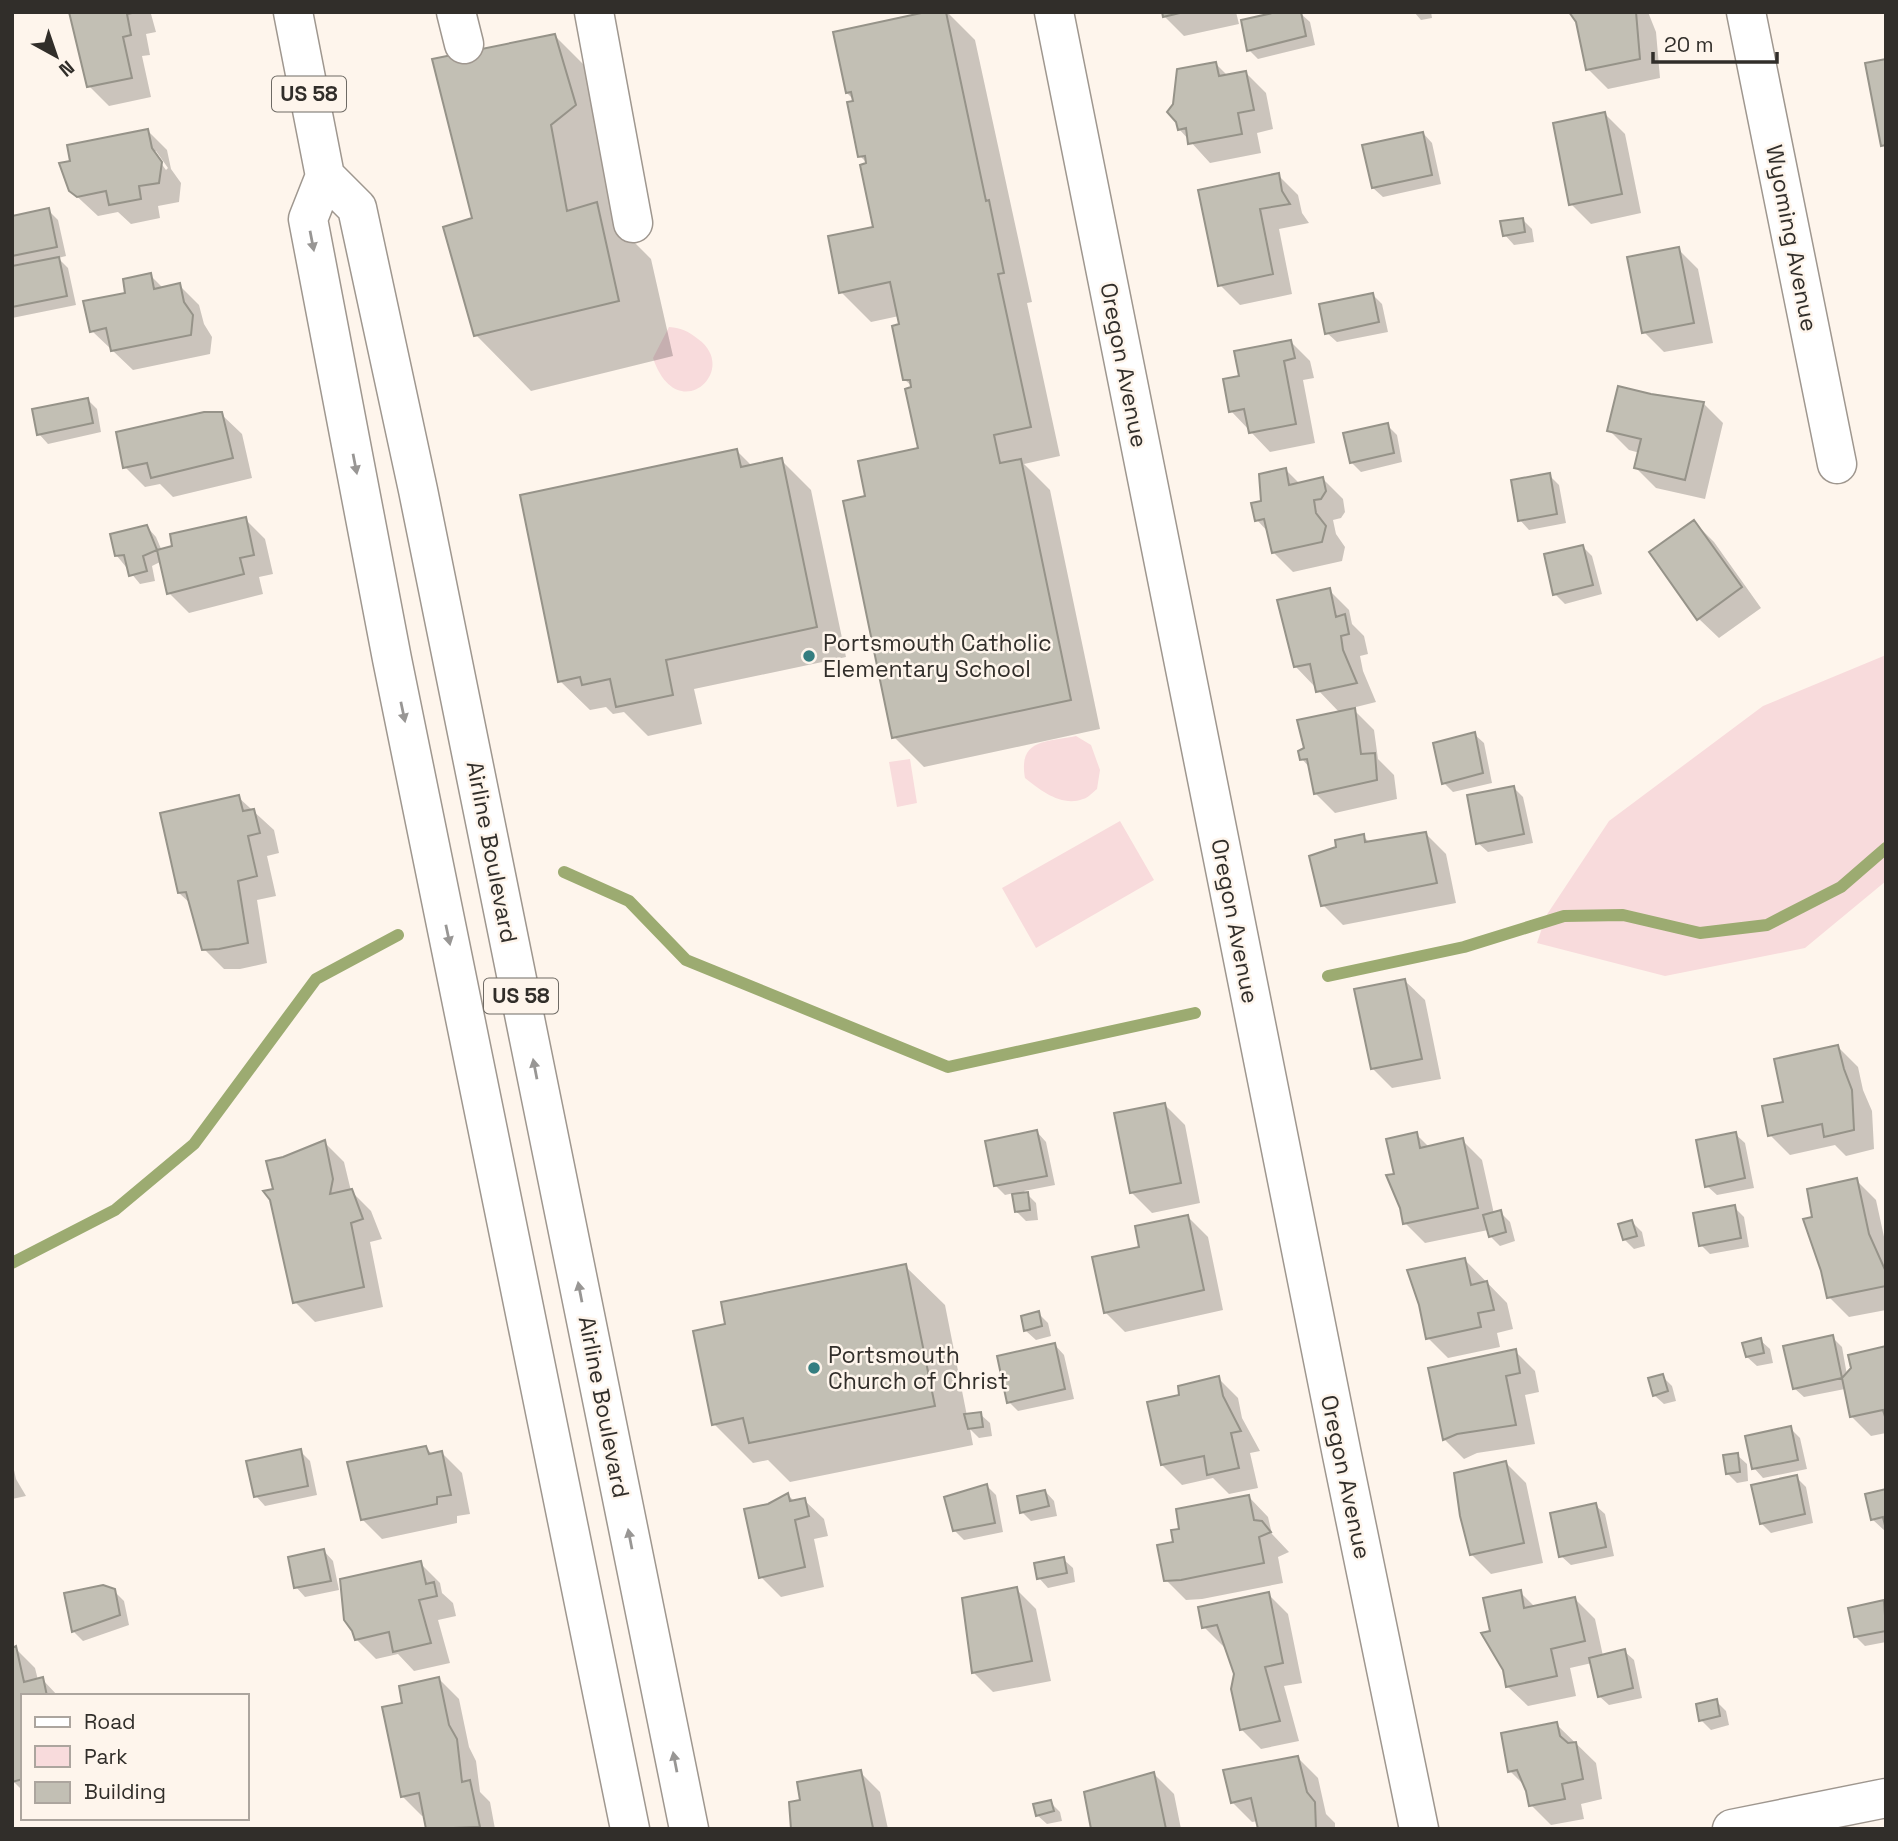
<svg xmlns="http://www.w3.org/2000/svg" width="1898" height="1841" viewBox="0 0 1898 1841" font-family="'Space Grotesk',sans-serif">
<style>
.green{fill:#f8dbdc}
.shadow{fill:#0003;fill-rule:evenodd}
.lines{fill:none;stroke-linecap:round;stroke-linejoin:round}
.stream{stroke:#9cab71;stroke-width:12}
.building{fill:#c2bfb4;stroke:#969389;stroke-width:2}
.minor-casing{stroke:#9f978f;stroke-width:41}
.major-casing{stroke:#9f978f;stroke-width:41}
.minor{stroke:#fff;stroke-width:38}
.major{stroke:#fff;stroke-width:38}
.oneway{fill:#989694}
.poi-dot{fill:#357e80;stroke:#fef5ec;stroke-width:2.5}
.labels{text-anchor:middle;stroke-width:5;stroke-linejoin:round;paint-order:stroke}
.shield{fill:#fef5ec;stroke:#6e6a64;stroke-width:2}
.shield-label{font-size:21px;font-weight:bold;fill:#312e2a}
.street-label{font-size:23px;fill:#312e2a;stroke:#fef5ec}
.poi-label{font-size:23px;fill:#312e2a;stroke:#fef5ec;text-anchor:start}
</style>
<rect width="100%" height="100%" fill="#fef5ec"/>
<path class="green" d="M669 327C682 328 688 331 698 339 741 370 677 429 653 358Z
M1886 655V881L1805 948 1665 976 1537 943 1546 916 1609 821 1763 706Z
M1076 736 1091 745 1100 770 1097 789C1093 792 1088 798 1083 799 1062 807 1041 791 1025 778 1018 739 1046 742 1076 736Z
M910 759 917 803 897 807 889 762Z
M1120 821 1154 880 1036 948 1002 888Z"/>
<path class="shadow" d="M71 12 151 14 156 32 146 34 150 55 142 56 151 97 109 106 89 86Z
M934 12H947L975 40 1032 302 1027 303 1060 456 1024 464 1050 490 1100 729 924 767 894 737 867 497 920 450 914 388 905 380 899 316 871 322 841 292 875 228 869 165 860 156 854 100 847 93Z
M1160 12H1236L1239 24 1184 36Z
M1414 12H1431L1432 18 1421 20Z
M1571 12H1648L1656 32 1660 78 1608 89 1588 69 1578 22Z
M1300 13 1310 22 1315 45 1258 59 1249 50Z
M555 36 610 91 630 161 606 180 613 221 651 259 673 356 531 391 476 335 474 219Z
M1215 63 1228 76 1246 73 1266 93 1273 129 1257 133 1261 153 1210 163 1179 129 1178 121Z
M1605 114 1625 134 1641 213 1591 224 1571 204Z
M147 130 167 150 171 169 181 183 179 202 158 206 160 218 131 224 118 212 98 216 70 190ZM152 151H156L168 168 166 170Z
M1423 133 1432 143 1441 184 1383 197 1373 188Z
M1278 175 1298 195 1302 213 1309 223 1279 229 1292 294 1240 305 1220 285 1200 191Z
M48 210 58 220 66 256 58 258 68 268 76 305 12 318V218Z
M1523 220 1532 229 1534 242 1514 245 1505 235Z
M1678 249 1698 269 1713 343 1664 352 1644 332Z
M150 275 163 288 179 285 199 305 204 324 212 337 210 354 133 370 92 331 127 294Z
M1373 295 1382 304 1388 332 1337 342 1327 333Z
M1290 341 1310 361 1314 378 1303 380 1315 443 1270 452 1231 411 1241 377Z
M1651 396 1703 403 1723 423 1705 499 1656 488 1636 468 1640 453 1629 450 1609 430Z
M87 399 97 409 101 432 48 444 39 434Z
M221 414 242 434 252 478 173 497 160 484 145 487 125 467Z
M1387 425 1397 435 1402 462 1361 472 1351 462Z
M737 451 752 466 781 460 811 490 846 657 694 689 702 724 648 736 624 712 613 714 606 707 590 710 560 681Z
M1286 470 1300 484 1323 479 1343 499 1345 512 1341 518 1333 520 1336 534 1345 547 1342 561 1293 572 1273 552 1269 533 1257 520 1262 503Z
M1549 475 1559 485 1566 523 1529 530 1520 520Z
M245 519 265 539 273 574 259 577 263 594 189 613 169 593 162 561 152 566 155 581 140 584 117 556 147 527 156 537 162 551Z
M1694 522 1714 542 1761 608 1719 638 1699 619Z
M1583 547 1592 556 1602 594 1565 604 1555 594Z
M1329 590 1349 610 1352 624 1364 636 1368 654 1360 656 1363 671 1376 702 1352 708 1374 730 1378 759 1394 775 1397 799 1335 813 1315 793 1310 768 1302 759 1306 749 1340 713 1295 666Z
M1474 734 1484 743 1492 783 1453 792 1444 783Z
M1514 788 1523 797 1533 843 1488 852 1478 843Z
M238 797 274 830 279 853 267 856 276 896 257 900 267 963 240 969H224L204 949 192 905 179 893Z
M1426 834 1446 854 1456 903 1343 925 1323 905 1338 848 1363 836 1370 843Z
M1405 981 1425 1000 1441 1079 1392 1088 1372 1068Z
M1838 1047 1858 1067 1863 1090 1872 1111 1874 1149 1846 1156 1835 1145 1790 1155 1770 1135 1785 1103Z
M1165 1105 1185 1125 1200 1203 1152 1213 1132 1193Z
M1037 1132 1046 1142 1055 1185 1024 1191 1036 1203 1038 1220 1026 1221 1016 1211 1014 1193 1005 1195 995 1185Z
M1416 1134 1430 1148 1462 1140 1482 1160 1494 1214 1500 1212 1510 1222 1515 1241 1500 1246 1490 1236 1488 1230 1425 1243 1405 1223 1396 1175Z
M1735 1134 1745 1143 1754 1188 1717 1195 1707 1186Z
M324 1142 344 1162 351 1191 371 1211 382 1239 370 1242 383 1307 315 1322 295 1302 275 1191 284 1159Z
M1856 1180 1876 1200 1886 1246V1310L1849 1317 1829 1297Z
M1734 1207 1744 1217 1749 1247 1710 1254 1701 1245Z
M1188 1217 1208 1237 1223 1310 1125 1332 1105 1312Z
M1632 1222 1642 1232 1645 1246 1634 1249 1624 1239Z
M1465 1260 1507 1303 1513 1329 1497 1333 1500 1347 1448 1358 1428 1338Z
M905 1266 945 1305 967 1416 980 1414 990 1423 992 1436 979 1438 970 1429 973 1445 790 1482 768 1460 753 1463 714 1424 727 1326Z
M1038 1313 1048 1323 1051 1336 1036 1340 1026 1331 1023 1317Z
M1832 1337 1842 1347 1847 1375 1886 1348V1433L1871 1436 1851 1416 1845 1389 1804 1397 1794 1388Z
M1760 1340 1770 1349 1773 1363 1757 1366 1747 1357Z
M1055 1345 1064 1355 1074 1399 1018 1411 1009 1402Z
M1515 1351 1535 1371 1539 1392 1525 1395 1535 1444 1477 1453 1464 1459 1444 1439Z
M1662 1376 1672 1386 1676 1401 1664 1404 1654 1395Z
M1218 1378 1238 1398 1242 1418 1260 1451 1250 1453 1258 1488 1229 1494 1213 1478 1182 1485 1162 1465 1181 1396Z
M1790 1428 1800 1438 1807 1469 1763 1478 1754 1468Z
M426 1448 433 1455 442 1453 462 1473 470 1514 457 1516V1523L382 1539 362 1519Z
M300 1451 310 1461 317 1495 265 1506 256 1496Z
M1737 1455 1747 1464 1748 1481 1737 1483 1727 1473Z
M12 1461 16 1479 26 1496 12 1499Z
M1506 1463 1526 1483 1543 1563 1491 1574 1471 1554Z
M1796 1477 1806 1487 1813 1523 1771 1533 1761 1523Z
M987 1486 996 1495 1003 1532 964 1540 954 1530Z
M1886 1490V1532L1872 1519Z
M1045 1491 1054 1501 1057 1516 1031 1521 1022 1512Z
M788 1495 795 1502 804 1500 824 1519 828 1536 814 1539 824 1587 781 1597 761 1577 769 1506Z
M1249 1497 1268 1517 1272 1534 1289 1552 1278 1557 1283 1583 1202 1599 1186 1600 1166 1580 1181 1530Z
M1595 1505 1605 1514 1614 1556 1571 1565 1561 1556Z
M324 1551 333 1561 339 1590 305 1597 296 1587Z
M1063 1559 1073 1568 1075 1582 1048 1588 1039 1578Z
M420 1563 440 1583 442 1593 453 1603 456 1616 438 1620 450 1663 414 1671 398 1654 376 1659 356 1639Z
M1016 1589 1036 1609 1051 1681 993 1692 973 1672Z
M114 1591 124 1601 129 1625 83 1641 73 1631Z
M1520 1592 1536 1608 1575 1599 1595 1619 1603 1656 1624 1651 1634 1660 1642 1698 1609 1705 1599 1696 1592 1663 1570 1668 1576 1696 1528 1706 1508 1687 1492 1632Z
M1268 1594 1288 1614 1302 1683 1284 1686 1299 1741 1261 1749 1241 1729 1236 1674 1226 1647H1224L1204 1627Z
M1884 1601 1886 1642 1865 1646 1856 1637Z
M15 1648 35 1668 38 1680 42 1679 58 1696H23V1791L13 1781Z
M439 1679 459 1699 469 1747 476 1761 480 1792 490 1802 495 1829H428L425 1815 422 1816 402 1796 405 1704Z
M1716 1701 1726 1711 1729 1725 1711 1730 1701 1720Z
M1556 1724 1596 1763 1602 1799 1581 1804 1584 1819 1551 1825 1531 1805 1527 1788 1510 1771Z
M1298 1758 1318 1778 1326 1814 1335 1823V1829H1260L1258 1821 1252 1822 1232 1802Z
M860 1772 880 1792 888 1829H793L802 1801Z
M1154 1774 1174 1794 1181 1829H1093Z
M1050 1802 1060 1812 1062 1821 1047 1824 1037 1815Z"/>
<g class="lines">
<path class="stream" d="M564 872 629 901 686 960 948 1067 1195 1013
M1328 976 1464 947 1564 916 1623 915 1700 933 1767 925 1841 887 1886 848
M12 1263 115 1210 194 1144 316 979 398 935"/>
</g>
<path class="building" d="M69 12H137L127 14 131 35 123 37 132 78 87 87Z
M926 12H946L986 201 989 200 1004 273 998 274 1031 427 994 435 1000 463 1021 459 1071 700 892 738 843 501 865 496 858 461 918 448 905 389 911 387 910 380H903L892 326 899 324 890 282 839 293 828 236 873 227 860 165 866 163 865 156 858 157 847 102 853 101 851 92 846 93 833 32Z
M1162 12H1184L1163 17Z
M1277 12H1301L1306 36 1247 51 1241 20Z
M1569 12H1636L1640 59 1586 70 1576 22Z
M555 34 576 105 551 125 567 211 597 202 619 301 474 336 443 227 472 218 432 59Z
M1886 59V145L1881 146 1865 63Z
M1216 62 1219 76 1246 71 1254 110 1238 113 1242 134 1188 144 1186 128 1178 130 1176 122 1167 112 1173 104 1177 69Z
M1605 112 1622 194 1569 205 1553 123Z
M148 129 152 148 162 162 159 183 139 186 141 199 109 205 106 191 77 197 69 191 59 163 70 161 67 145Z
M1423 132 1432 175 1372 188 1362 145Z
M1279 173 1282 191 1290 204 1260 209 1273 274 1218 286 1198 190Z
M49 208 57 247 12 256V216Z
M1523 218 1525 232 1503 236 1500 221Z
M1679 247 1694 323 1642 333 1627 257Z
M59 257 67 296 12 307V266Z
M151 273 154 289 180 283 184 302 193 315 191 335 111 351 106 328 90 332 83 301 125 293 123 279Z
M1373 293 1379 322 1325 334 1319 304Z
M1291 340 1295 358 1284 361 1296 424 1249 433 1244 409 1229 412 1223 379 1239 376 1234 351Z
M1618 386 1651 394 1704 402 1685 480 1634 468 1641 439 1607 431Z
M88 398 93 423 37 435 32 409Z
M204 412H222L233 458 151 478 147 463 123 468 116 432Z
M1388 423 1394 453 1350 463 1343 433Z
M737 449 741 467 782 458 817 627 666 660 673 695 616 707 610 679 582 685 580 677 558 682 520 495Z
M1286 468 1289 485 1323 477 1326 491 1321 499 1314 500 1316 513 1326 526 1322 542 1272 553 1264 519 1255 521 1251 503 1261 501 1259 474Z
M1550 473 1557 514 1518 521 1511 480Z
M246 517 254 555 240 558 244 574 167 594 157 550 172 546 170 534Z
M1694 520 1742 587 1697 620 1649 552Z
M147 525 157 550 143 556 147 571 129 576 124 555 115 556 110 534Z
M1583 545 1593 585 1553 595 1544 554Z
M1330 588 1336 617 1345 614 1349 634 1341 636 1343 650 1357 683 1316 692 1310 664 1294 667 1277 600Z
M1355 708 1361 754 1375 753 1377 780 1314 794 1307 759 1300 760 1298 751 1304 748 1297 720Z
M1475 732 1483 773 1442 784 1433 743Z
M1514 786 1524 834 1476 844 1467 795Z
M239 795 243 811 254 809 260 833 248 836 257 876 238 881 248 943 219 949 202 950 186 892 178 893 160 813Z
M1426 832 1437 883 1321 906 1309 856 1336 847 1335 840 1364 834 1365 842Z
M1405 979 1422 1059 1371 1069 1354 989Z
M1838 1045 1844 1069 1852 1090 1854 1130 1824 1137 1822 1124 1768 1136 1762 1106 1783 1102 1774 1059Z
M1165 1103 1181 1183 1130 1193 1114 1113Z
M1037 1130 1047 1176 994 1186 985 1141Z
M1417 1132 1420 1148 1463 1138 1478 1208 1403 1224 1400 1208 1386 1175 1394 1174 1386 1139Z
M1736 1132 1745 1178 1705 1187 1696 1140Z
M325 1140 333 1179 330 1194 352 1189 363 1219 351 1223 364 1287 293 1303 270 1200 263 1191 273 1189 266 1161 283 1157Z
M1857 1178 1869 1234 1886 1272V1286L1827 1298 1821 1271 1803 1219 1812 1217 1807 1189Z
M1028 1192 1030 1210 1015 1212 1012 1194Z
M1735 1205 1741 1238 1699 1246 1693 1213Z
M1501 1210 1506 1232 1489 1237 1483 1215Z
M1188 1215 1204 1290 1104 1313 1092 1257 1139 1247 1135 1226Z
M1632 1220 1637 1236 1623 1240 1618 1224Z
M1465 1258 1471 1285 1487 1281 1494 1310 1478 1313 1481 1327 1426 1339 1419 1305 1407 1270Z
M906 1264 935 1406 749 1443 743 1418 712 1425 693 1331 725 1324 721 1302Z
M1039 1311 1042 1326 1024 1331 1021 1316Z
M1833 1335 1842 1378 1793 1389 1783 1346Z
M1761 1338 1764 1353 1746 1357 1742 1343Z
M1055 1343 1065 1389 1007 1403 997 1356Z
M1886 1346V1420L1883 1410 1850 1417 1842 1378 1851 1368 1848 1355Z
M1516 1349 1520 1373 1506 1376 1516 1425 1457 1434 1443 1440 1428 1368Z
M1663 1374 1668 1391 1653 1396 1648 1378Z
M1219 1376 1223 1396 1241 1431 1231 1433 1239 1468 1207 1475 1204 1456 1161 1465 1147 1402 1179 1395 1178 1386Z
M981 1412 983 1427 968 1429 964 1414Z
M1791 1426 1798 1460 1752 1469 1745 1436Z
M426 1446 429 1454 442 1451 451 1495 437 1497V1504L361 1520 347 1462Z
M301 1449 308 1486 254 1497 246 1461Z
M1738 1453 1740 1472 1726 1474 1723 1455Z
M1506 1461 1524 1543 1470 1555 1460 1516 1454 1473Z
M1797 1475 1805 1514 1760 1524 1751 1485Z
M987 1484 995 1523 953 1531 944 1497Z
M1886 1489V1530L1883 1517 1871 1520 1865 1494Z
M1045 1490 1049 1506 1020 1513 1017 1496Z
M788 1493 790 1501 805 1498 809 1516 795 1520 805 1567 759 1578 744 1509 768 1504Z
M1249 1495 1254 1520 1262 1521 1271 1532 1259 1537 1264 1563 1181 1580 1164 1581 1157 1545 1173 1542 1171 1530 1179 1529 1176 1509Z
M1596 1503 1606 1547 1559 1557 1550 1513Z
M324 1549 331 1581 294 1588 288 1557Z
M1064 1557 1067 1573 1037 1579 1034 1563Z
M421 1561 426 1584 434 1582 437 1596 419 1600 431 1643 393 1652 389 1632 355 1640 352 1631 344 1620 340 1579Z
M103 1585 115 1589 120 1615 72 1632 64 1593Z
M1017 1587 1032 1661 972 1673 962 1598Z
M1521 1590 1524 1608 1575 1597 1585 1641 1551 1649 1557 1676 1506 1687 1503 1670 1481 1633 1490 1631 1483 1598Z
M1269 1592 1283 1663 1265 1667 1280 1721 1240 1730 1231 1689 1234 1674 1217 1625 1202 1628 1198 1607Z
M1884 1600 1886 1631 1854 1637 1848 1608Z
M16 1646 24 1682 43 1677 47 1696H23V1779L12 1782V1648Z
M1625 1649 1633 1688 1598 1697 1589 1658Z
M439 1677 449 1725 457 1739 462 1782 470 1780 480 1827 426 1829 419 1793 401 1797 382 1707 402 1703 399 1686Z
M1717 1699 1720 1716 1699 1721 1696 1704Z
M1557 1722 1560 1736 1568 1743 1576 1742 1583 1779 1562 1784 1565 1799 1529 1806 1526 1791 1517 1770 1508 1772 1501 1733Z
M1298 1756 1307 1792 1315 1802 1316 1829H1258L1251 1798 1231 1803 1223 1770Z
M861 1770 873 1828 791 1829 789 1802 800 1800 797 1782Z
M1154 1772 1166 1829H1091L1084 1792Z
M1051 1800 1054 1811 1036 1816 1033 1804Z"/>
<g class="lines">
<defs>
<path id="minor" d="M456 12 464 44
M594 12 633 223
M1054 12 1342 1455 1419 1829
M1746 12 1837 464
M1732 1829 1886 1798"/>
<path id="major" d="M293 12 325 176 308 219 392 659 630 1829
M325 176 357 208 418 490 689 1829"/>
</defs>
<use href="#minor" class="minor-casing"/>
<use href="#major" class="major-casing"/>
<use href="#minor" class="minor"/>
<use href="#major" class="major"/>
</g>
<defs><path id="oneway-solid" d="M-6-.8H1V-3.2L6.5 0L1 3.2V.8H-6Z" transform="scale(1.75)"/></defs>
<g class="oneway">
<use href="#oneway-solid" transform="translate(312 241) rotate(79)"/>
<use href="#oneway-solid" transform="translate(355 464) rotate(79)"/>
<use href="#oneway-solid" transform="translate(403 712) rotate(78)"/>
<use href="#oneway-solid" transform="translate(448 935) rotate(78)"/>
<use href="#oneway-solid" transform="translate(535 1069) rotate(-101)"/>
<use href="#oneway-solid" transform="translate(580 1292) rotate(-101)"/>
<use href="#oneway-solid" transform="translate(630 1539) rotate(-101)"/>
<use href="#oneway-solid" transform="translate(675 1762) rotate(-101)"/>
</g>
<g class="poi-dot">
<circle cx="809" cy="656" r="7"/>
<circle cx="814" cy="1368" r="7"/>
</g>
<g class="labels">
<g class="shield">
<rect x="272" y="76.5" width="74" height="35" rx="5"/>
<rect x="484" y="978.5" width="74" height="35" rx="5"/>
</g>
<g class="shield-label">
<text x="309" y="101">US 58</text>
<text x="521" y="1003">US 58</text>
</g>
<g class="street-label">
<text transform="translate(1792 238) rotate(79)" y="8">Wyoming Avenue</text>
<text transform="translate(1124 365) rotate(79)" y="8">Oregon Avenue</text>
<text transform="translate(492 852) rotate(79)" y="8">Airline Boulevard</text>
<text transform="translate(1235 921) rotate(79)" y="8">Oregon Avenue</text>
<text transform="translate(604 1407) rotate(79)" y="8">Airline Boulevard</text>
<text transform="translate(1346 1477) rotate(78)" y="8">Oregon Avenue</text>
</g>
<g class="poi-label">
<text x="823" y="651">Portsmouth Catholic<tspan x="823" dy="26">Elementary School</tspan></text>
<text x="828" y="1363">Portsmouth<tspan x="828" dy="26">Church of Christ</tspan></text>
</g>
</g>
<rect width="1898" height="1841" fill="none" stroke="#312e2a" stroke-width="28"/>
<rect x="21" y="1694" width="228" height="126" fill="#fef5ec" stroke="#aca59e" stroke-width="2"/>
<rect x="35" y="1717" width="35" height="10" fill="#ffffff" stroke="#aca59e" stroke-width="2"/>
<text x="84" y="1729" font-size="21" fill="#312e2a">Road</text>
<rect x="35" y="1746" width="35" height="21" fill="#f8dbdc" stroke="#aca59e" stroke-width="2"/>
<text x="84" y="1764" font-size="21" fill="#312e2a">Park</text>
<rect x="35" y="1782" width="35" height="21" fill="#c2bfb4" stroke="#aca59e" stroke-width="2"/>
<text x="84" y="1799" font-size="21" fill="#312e2a">Building</text>
<g transform="translate(56 56) rotate(140)" stroke="#fef5ec" stroke-width="5" paint-order="stroke">
<path d="M0-5L12 26L0 18L-12 26Z" fill="#312e2a"/>
<text y="-10" font-size="19" font-weight="bold" text-anchor="middle" fill="#312e2a">N</text>
</g>
<path d="M1653 52v10h124v-10" fill="none" stroke="#312e2a" stroke-width="3.5"/>
<text x="1664" y="52" font-size="21" fill="#312e2a" stroke="#fef5ec" stroke-width="5" paint-order="stroke">20 m</text>
</svg>
